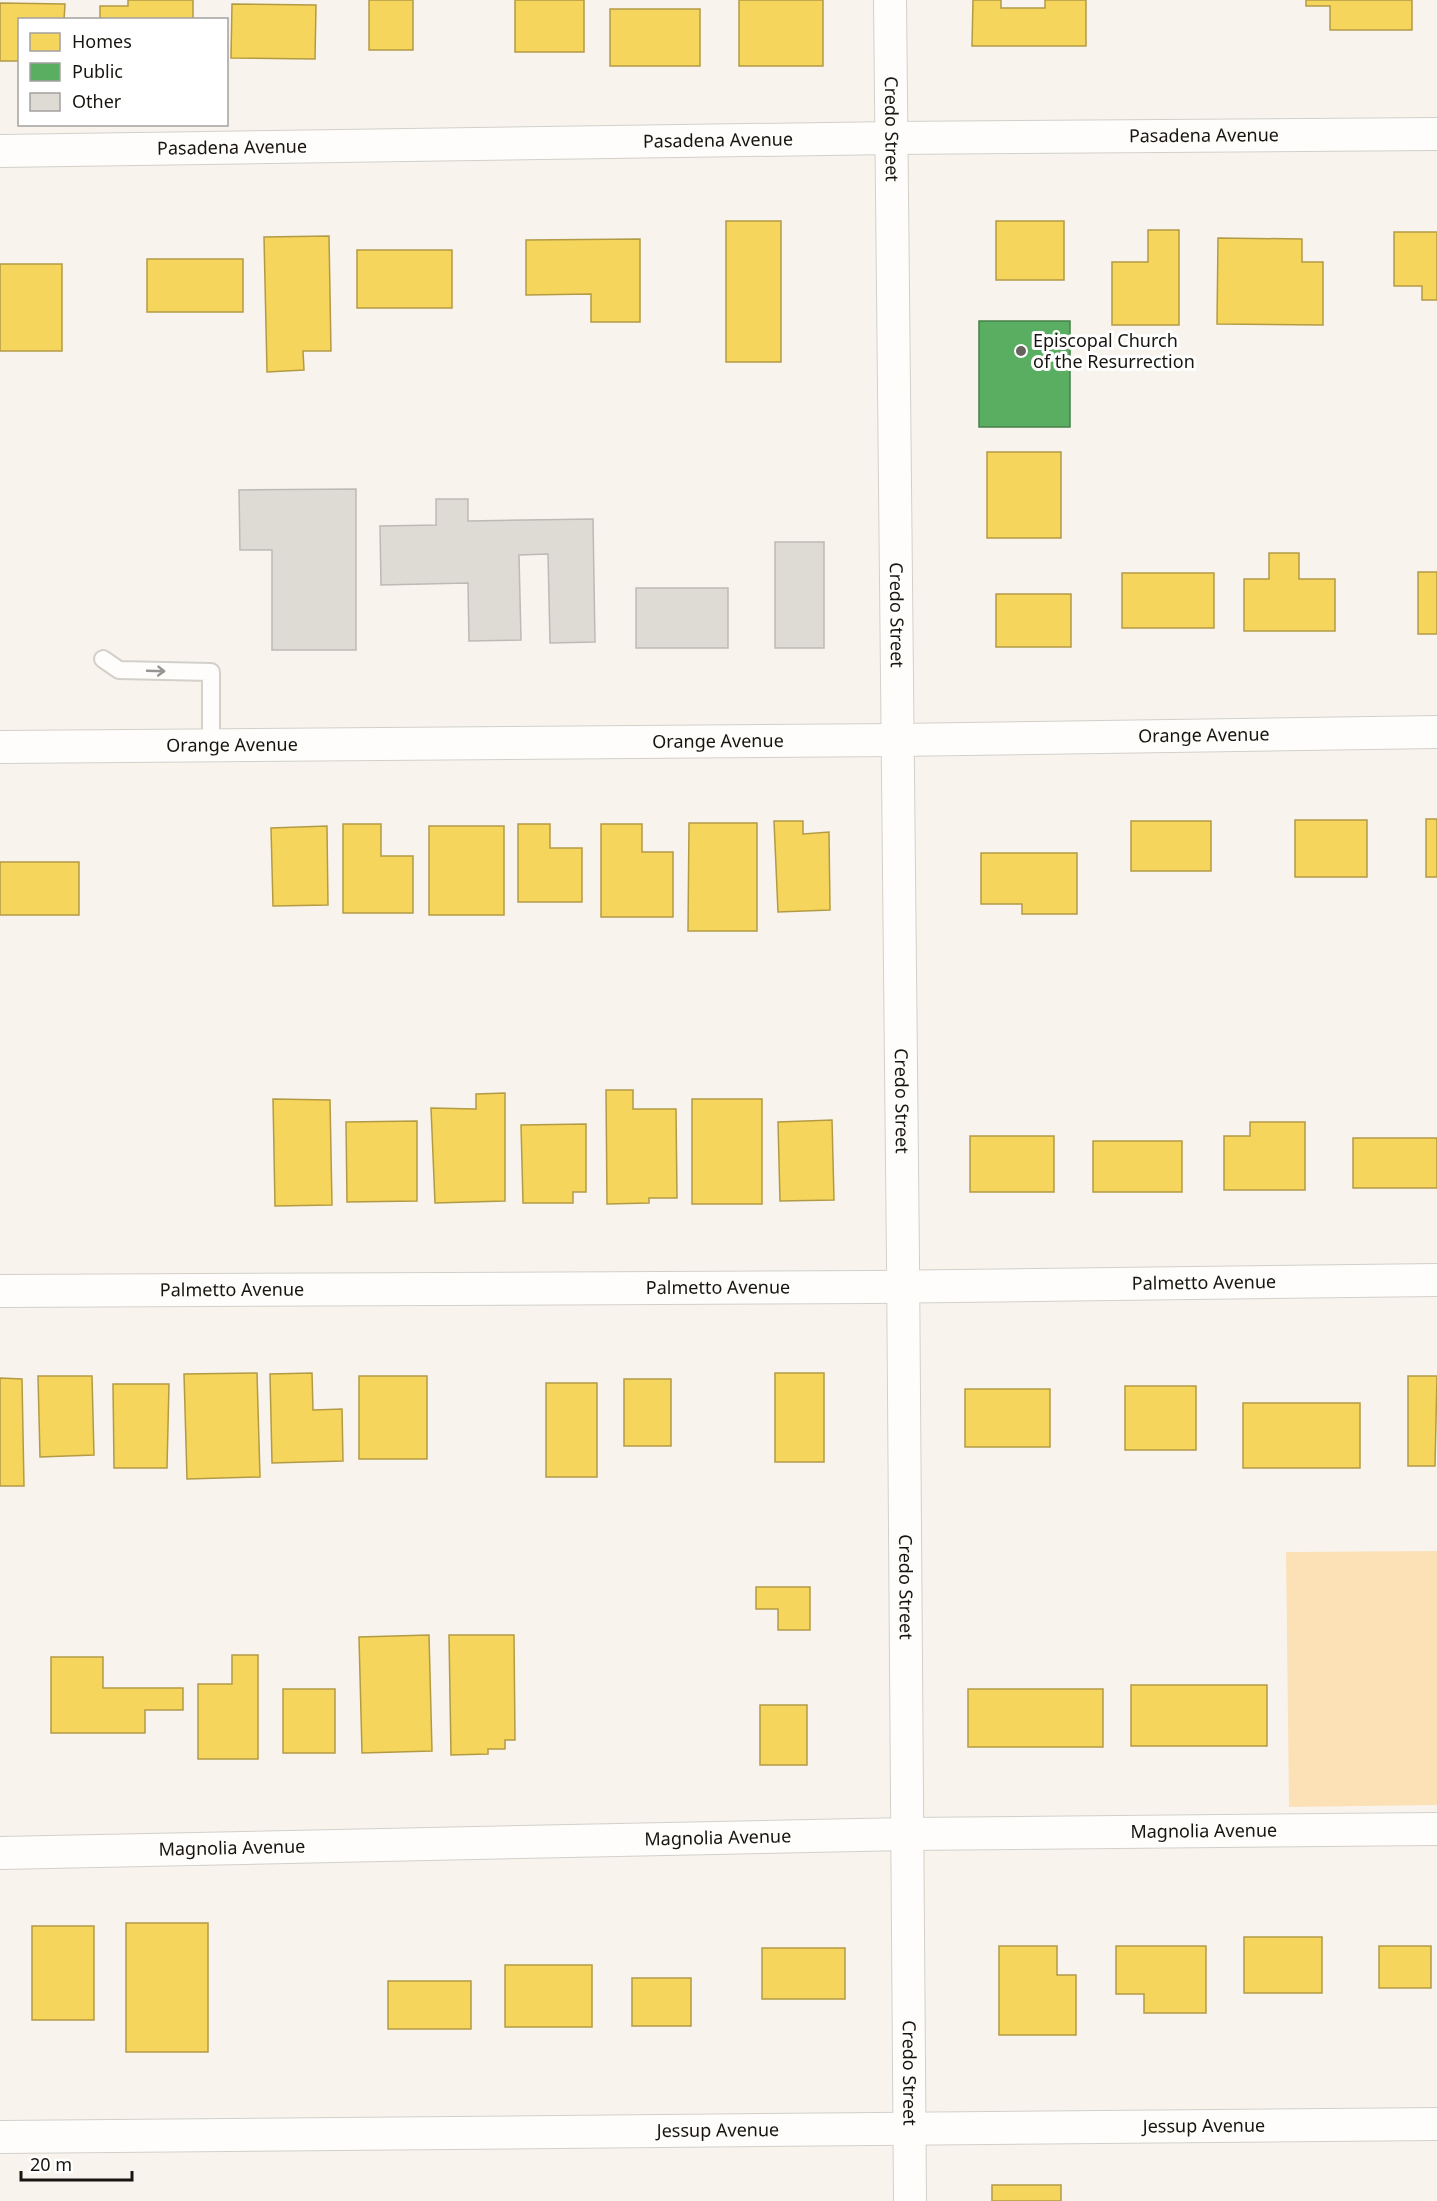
<svg xmlns="http://www.w3.org/2000/svg" width="1437" height="2201" viewBox="0 0 1437 2201" font-family="'Noto Sans',sans-serif">
<style>
.green{fill:#fce1b7}
.homes{fill:#f6d55c;stroke:#b39b45;stroke-width:1.5}
.public{fill:#5aae61;stroke:#468049;stroke-width:1.5}
.building{fill:#dedbd5;stroke:#bdb9b4;stroke-width:1.5}
.lines{fill:none;stroke-linecap:round;stroke-linejoin:round}
.service-casing{stroke:#d3d0ca;stroke-width:20}
.minor-casing{stroke:#d3d0ca;stroke-width:34}
.service{stroke:#fefdfc;stroke-width:16}
.minor{stroke:#fefdfc;stroke-width:32}
.oneway{stroke:#969592}
.poi-dot{fill:#66635d;stroke:#fff;stroke-width:2}
.labels{text-anchor:middle;stroke-width:6;stroke-linejoin:round;paint-order:stroke}
.street-label{font-size:18px;fill:#181510;stroke:#fff}
.poi-label{font-size:18px;fill:#181510;stroke:#fff;text-anchor:start}
</style>
<rect width="100%" height="100%" fill="#f8f4ed"/>
<path class="green" d="M1437 1551V1805L1289 1807 1286 1552Z"/>
<path class="homes" d="M128 0H193V20H100V6H128Z
M369 0H413V50H369Z
M515 0H584V52H515Z
M739 0H823V66H739Z
M973 0H1001V8H1045V0H1086V46H972Z
M1306 0H1412V30H1330V6H1306Z
M0 3 65 4 64 20H20V61H0Z
M232 4 316 5 315 59 231 58Z
M610 9H700V66H610Z
M726 221H781V362H726Z
M996 221H1064V280H996Z
M1148 230H1179V325H1112V262H1148Z
M1394 232H1437V300H1422V286H1394Z
M329 236 331 351H303L304 370 267 372 264 237Z
M1218 238 1302 239V262H1323V325L1217 324Z
M640 239V322H591V294L526 295V240Z
M357 250H452V308H357Z
M147 259H243V312H147Z
M0 264H62V351H0Z
M987 452H1061V538H987Z
M1269 553H1299V579H1335V631H1244V579H1269Z
M1418 572H1437V634H1418Z
M1122 573H1214V628H1122Z
M996 594H1071V647H996Z
M1426 819H1437V877H1426Z
M1295 820H1367V877H1295Z
M774 821H803V834L829 832 830 910 778 912Z
M1131 821H1211V871H1131Z
M689 823H757V931H688Z
M343 824H381V856H413V913H343Z
M518 824H550V848H582V902H518Z
M601 824H642V852H673V917H601Z
M327 826 328 905 273 906 271 828Z
M429 826H504V915H429Z
M981 853H1077V914H1022V904H981Z
M0 862H79V915H0Z
M606 1090H633V1109H676L677 1198H649V1203L607 1204Z
M505 1093V1201L435 1203 431 1108 476 1109V1094Z
M273 1099 330 1100 332 1205 275 1206Z
M692 1099H762V1204H692Z
M832 1120 834 1200 780 1201 778 1122Z
M417 1121V1201L347 1202 346 1122Z
M1250 1122H1305V1190H1224V1136H1250Z
M586 1124V1192H573V1203H523L521 1125Z
M970 1136H1054V1192H970Z
M1353 1138H1437V1188H1353Z
M1093 1141H1182V1192H1093Z
M257 1373 260 1477 187 1479 184 1374Z
M312 1373 313 1410 342 1409 343 1461 272 1463 270 1374Z
M775 1373H824V1462H775Z
M38 1376H92L94 1455 40 1457Z
M359 1376H427V1459H359Z
M1408 1376H1437L1435 1466H1408Z
M0 1378 22 1379 24 1486H0Z
M624 1379H671V1446H624Z
M546 1383H597V1477H546Z
M113 1384H169L167 1468H114Z
M1125 1386H1196V1450H1125Z
M965 1389H1050V1447H965Z
M1243 1403H1360V1468H1243Z
M756 1587H810V1630H778V1609H756Z
M429 1635 432 1751 362 1753 359 1637Z
M449 1635H514L515 1740H505V1749H488V1754L451 1755Z
M232 1655H258V1759H198V1684H232Z
M51 1657H103V1688H183V1710H145V1733H51Z
M1131 1685H1267V1746H1131Z
M283 1689H335V1753H283Z
M968 1689H1103V1747H968Z
M760 1705H807V1765H760Z
M126 1923H208V2052H126Z
M32 1926H94V2020H32Z
M1244 1937H1322V1993H1244Z
M999 1946H1057V1975H1076V2035H999Z
M1116 1946H1206V2013H1144V1994H1116Z
M1379 1946H1431V1988H1379Z
M762 1948H845V1999H762Z
M505 1965H592V2027H505Z
M632 1978H691V2026H632Z
M388 1981H471V2029H388Z
M992 2185H1061V2201H992Z"/>
<path class="public" d="M979 321H1070V427H979Z"/>
<path class="building" d="M356 489V650H272V550H240L239 490Z
M436 499H468V521L593 519 595 642 550 643 548 554 519 555 521 640 469 641 468 583 381 585 380 526 436 525Z
M775 542H824V648H775Z
M636 588H728V648H636Z"/>
<g class="lines">
<defs>
<path id="service" d="M103 659 119 670 211 672V745"/>
<g id="minor">
<path id="s1" d="M890 0 903 1260 910 2201"/>
<path id="s2" d="M0 151 892 138 1437 134"/>
<path id="s3" d="M0 747 897 740 1437 732"/>
<path id="s4" d="M0 1291 873 1287 1437 1280"/>
<path id="s5" d="M0 1853 907 1834 1437 1829"/>
<path id="s6" d="M0 2137 1437 2124"/>
</g>
</defs>
<use href="#service" class="service-casing"/>
<use href="#minor" class="minor-casing"/>
<use href="#service" class="service"/>
<use href="#minor" class="minor"/>
</g>
<defs><path id="oneway-shaft" d="M-6 0H5M1.5-3L5.5 0L1.5 3" fill="none" stroke-width="1.6" stroke-linecap="round" stroke-linejoin="round" transform="scale(1.5)"/></defs>
<use class="oneway" href="#oneway-shaft" transform="translate(156 671) rotate(2)"/>
<circle class="poi-dot" cx="1021" cy="351" r="6"/>
<g class="labels">
<g class="street-label">
<text dy="6" stroke="none"><textPath href="#s1" startOffset="129">Credo Street</textPath></text>
<text dy="6" stroke="none"><textPath href="#s2" startOffset="1204">Pasadena Avenue</textPath></text>
<text dy="6" stroke="none"><textPath href="#s2" startOffset="718">Pasadena Avenue</textPath></text>
<text dy="6" stroke="none"><textPath href="#s2" startOffset="232">Pasadena Avenue</textPath></text>
<text dy="6" stroke="none"><textPath href="#s1" startOffset="615">Credo Street</textPath></text>
<text dy="6" stroke="none"><textPath href="#s3" startOffset="1204">Orange Avenue</textPath></text>
<text dy="6" stroke="none"><textPath href="#s3" startOffset="718">Orange Avenue</textPath></text>
<text dy="6" stroke="none"><textPath href="#s3" startOffset="232">Orange Avenue</textPath></text>
<text dy="6" stroke="none"><textPath href="#s1" startOffset="1101">Credo Street</textPath></text>
<text dy="6" stroke="none"><textPath href="#s4" startOffset="1204">Palmetto Avenue</textPath></text>
<text dy="6" stroke="none"><textPath href="#s4" startOffset="718">Palmetto Avenue</textPath></text>
<text dy="6" stroke="none"><textPath href="#s4" startOffset="232">Palmetto Avenue</textPath></text>
<text dy="6" stroke="none"><textPath href="#s1" startOffset="1587">Credo Street</textPath></text>
<text dy="6" stroke="none"><textPath href="#s5" startOffset="1204">Magnolia Avenue</textPath></text>
<text dy="6" stroke="none"><textPath href="#s5" startOffset="718">Magnolia Avenue</textPath></text>
<text dy="6" stroke="none"><textPath href="#s5" startOffset="232">Magnolia Avenue</textPath></text>
<text dy="6" stroke="none"><textPath href="#s1" startOffset="2073">Credo Street</textPath></text>
<text dy="6" stroke="none"><textPath href="#s6" startOffset="1204">Jessup Avenue</textPath></text>
<text dy="6" stroke="none"><textPath href="#s6" startOffset="718">Jessup Avenue</textPath></text>
</g>
<g class="poi-label">
<text x="1033" y="347">Episcopal Church<tspan x="1033" dy="21">of the Resurrection</tspan></text>
</g>
</g>
<rect x="18" y="18" width="210" height="108" fill="#ffffff" stroke="#a3a19f" stroke-width="1.5"/>
<rect x="30" y="33" width="30" height="18" fill="#f6d55c" stroke="#a3a19f" stroke-width="1.5"/>
<text x="72" y="48" font-size="18" fill="#181510">Homes</text>
<rect x="30" y="63" width="30" height="18" fill="#5aae61" stroke="#a3a19f" stroke-width="1.5"/>
<text x="72" y="78" font-size="18" fill="#181510">Public</text>
<rect x="30" y="93" width="30" height="18" fill="#dedbd5" stroke="#a3a19f" stroke-width="1.5"/>
<text x="72" y="108" font-size="18" fill="#181510">Other</text>
<path d="M21 2171v9h111v-9" fill="none" stroke="#181510" stroke-width="3"/>
<text x="30" y="2171" font-size="18" fill="#181510" stroke="#ffffff" stroke-width="4.5" paint-order="stroke">20 m</text>
</svg>
